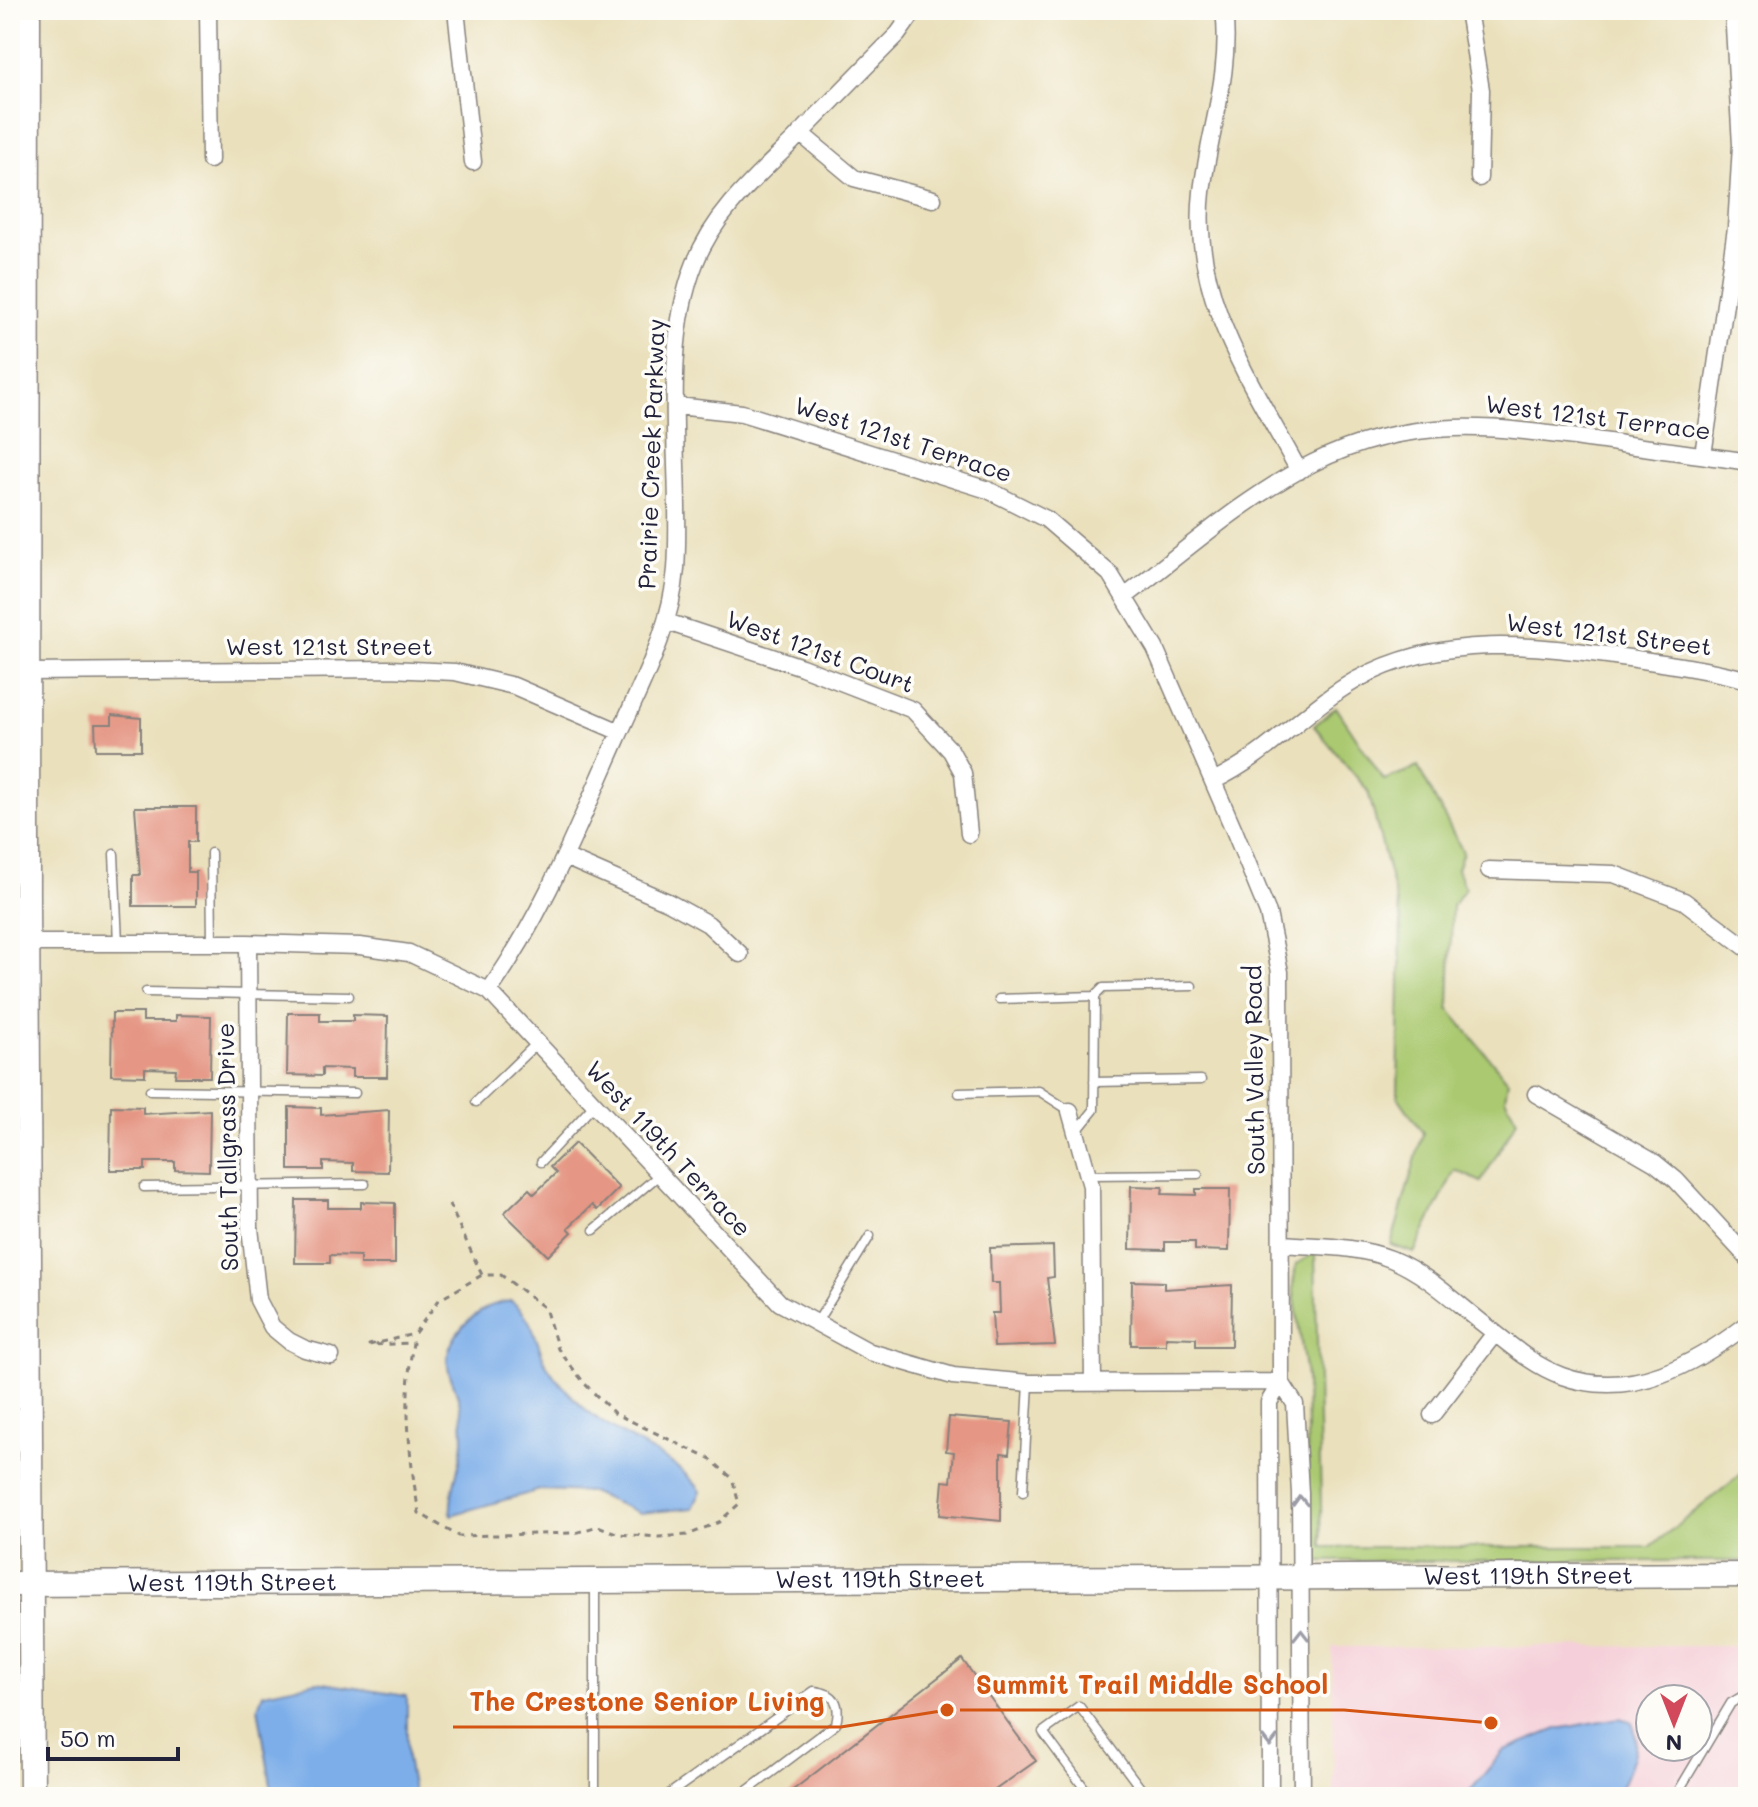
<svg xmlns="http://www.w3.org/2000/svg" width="1758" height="1807" viewBox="0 0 1758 1807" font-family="Mali,sans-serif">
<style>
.built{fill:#f5cfd9;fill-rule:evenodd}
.green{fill:#aac970;stroke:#667656;stroke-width:2}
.water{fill:#7daee9;stroke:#506892;stroke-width:2}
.building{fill:#e59684}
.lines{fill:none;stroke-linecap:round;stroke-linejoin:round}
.lane-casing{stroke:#86817c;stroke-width:11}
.street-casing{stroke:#86817c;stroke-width:19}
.secondary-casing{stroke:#86817c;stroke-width:27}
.path{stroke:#86817c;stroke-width:3;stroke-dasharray:6 6;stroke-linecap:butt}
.lane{stroke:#fff;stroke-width:8}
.street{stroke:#fff;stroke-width:16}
.secondary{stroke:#fff;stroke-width:24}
.oneway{stroke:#9c9ca7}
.labels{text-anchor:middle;stroke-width:7;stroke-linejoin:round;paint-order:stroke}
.street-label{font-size:24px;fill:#22223b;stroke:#fdfcf7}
.leader{fill:none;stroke:#d45411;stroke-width:3}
.callout-dot{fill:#d45411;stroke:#fdfcf7;stroke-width:3}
.callout-label{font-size:26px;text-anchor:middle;font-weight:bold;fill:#d45411;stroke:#fdfcf7;stroke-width:7;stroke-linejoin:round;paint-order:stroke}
</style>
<rect width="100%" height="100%" fill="#fdfcf7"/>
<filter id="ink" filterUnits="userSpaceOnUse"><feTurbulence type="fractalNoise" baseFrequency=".0125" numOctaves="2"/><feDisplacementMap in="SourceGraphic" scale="16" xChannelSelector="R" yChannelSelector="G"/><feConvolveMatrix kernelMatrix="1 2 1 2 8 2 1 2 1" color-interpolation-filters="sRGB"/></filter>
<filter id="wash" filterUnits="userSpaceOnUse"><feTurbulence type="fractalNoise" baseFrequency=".006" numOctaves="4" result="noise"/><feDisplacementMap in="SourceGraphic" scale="32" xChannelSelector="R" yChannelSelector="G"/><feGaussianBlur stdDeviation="1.8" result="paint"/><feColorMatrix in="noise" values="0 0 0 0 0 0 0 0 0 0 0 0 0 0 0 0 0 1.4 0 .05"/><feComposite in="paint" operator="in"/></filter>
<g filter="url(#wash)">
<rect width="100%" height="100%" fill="#eae0bc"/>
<path class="built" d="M1748 1646V1797H1334L1332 1647ZM1650 1699H1698V1747H1650Z"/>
<path class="green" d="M1336 707 1384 780 1418 767 1463 852 1457 869 1465 889 1452 906 1449 1009 1508 1081 1505 1098 1517 1120 1481 1182 1455 1170 1414 1253 1391 1245 1423 1133 1398 1097 1401 919 1368 791 1314 726Z
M1315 1253 1322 1547H1650L1748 1469V1561H1315L1309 1552 1306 1377 1293 1286 1296 1264Z"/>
<path class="water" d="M511 1301C534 1317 535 1340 546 1364 552 1375 565 1388 573 1397 610 1439 669 1448 701 1491L693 1508 640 1513 590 1492 540 1490 451 1515C449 1488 462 1466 463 1440 463 1427 462 1410 458 1397 454 1383 445 1369 448 1354 455 1326 483 1303 511 1301Z
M317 1682 407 1696V1758L414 1797H273L258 1707 263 1693Z
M1619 1718 1631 1721C1644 1743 1626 1776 1617 1797H1465L1504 1750 1557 1729Z"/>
<g id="blocks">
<path class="building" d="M112 715 141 718V750H96L95 724H112Z
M135 807H196V842H188V872H196V906H133V875H140Z
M112 1013H143V1021H176V1015L211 1016 210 1077H175L176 1069 145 1068V1076L111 1075Z
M288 1013H320V1021H353V1015L388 1016 387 1077H352V1069L322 1068V1076L287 1075Z
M111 1106 143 1107V1114L210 1110 209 1171 175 1170V1162H145V1170H110Z
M289 1107 321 1108V1115L389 1110 388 1172 353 1171V1163L323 1162V1170H289Z
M575 1143 619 1188 597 1210 592 1205 568 1228 572 1232 548 1256 504 1213 529 1189 534 1194 556 1173 550 1167Z
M1131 1186 1163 1187 1162 1194 1196 1195V1189H1230L1229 1251 1195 1250V1242H1165V1250L1130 1249Z
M296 1200H328V1208H361V1202L395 1203V1264H360V1256L330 1255V1263H295Z
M1053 1246 1054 1277 1047 1278 1055 1345 994 1347 992 1313H1000L999 1283H991L990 1248Z
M1132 1281 1164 1282V1289L1232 1285 1231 1346H1196V1338L1166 1337V1345H1131Z
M949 1417 1012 1422 1009 1454 1001 1453V1521L940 1515 943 1481 951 1482 954 1452 946 1451Z
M962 1659 1036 1761 985 1797H784Z"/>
</g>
</g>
<g filter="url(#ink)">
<use href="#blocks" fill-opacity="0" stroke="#86817c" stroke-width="2"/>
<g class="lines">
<defs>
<path id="lane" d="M211 853 212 943
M114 854 118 943
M146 992 349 996
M999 999 1095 996 1103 988 1192 986
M1094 1082 1201 1080
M150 1090 355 1093
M959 1093 1039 1091 1070 1111
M476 1102 537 1043
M1077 1131 1094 1110 1095 996
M541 1162 594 1105
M1088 1175 1198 1174
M144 1187 365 1184
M594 1230 659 1175
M817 1322 870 1236
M1023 1492 1029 1383
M595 1582V1797
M665 1797 814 1691C835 1693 841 1703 836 1724L739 1797
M1091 1797 1043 1732 1079 1706 1147 1797
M1675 1797 1731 1703 1748 1693"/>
<path id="street" d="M208 10 210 160
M456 10 473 162
M1224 10C1232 73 1209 131 1202 192 1190 296 1252 383 1299 471
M1468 10 1481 90 1479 178
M800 133 854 178 933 199
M677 406 742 413 988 490 1046 519 1110 574 1155 648 1234 830 1268 913 1280 972 1281 1382 1269 1402 1270 1797
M1703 455 1736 228 1741 145 1733 10
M1126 596C1186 550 1245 497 1313 463 1416 411 1508 428 1616 443 1660 450 1704 455 1748 462
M667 622 802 667 913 710 951 751 963 773 969 834
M27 672 390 669 455 672 514 686 620 732
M1213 781C1270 754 1304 710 1356 680 1442 632 1536 645 1629 658 1668 664 1709 669 1748 680
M565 857 668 902 708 924 740 954
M1489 870 1614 874 1684 901 1748 949
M10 943H248L360 946 409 953 489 991 780 1303 870 1352 953 1376 1029 1383 1281 1382
M248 943 250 1228 258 1300 272 1327 289 1341 305 1349 331 1356
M489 991C544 913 578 826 617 739 641 684 671 630 676 569 683 473 659 352 695 263 714 214 755 178 792 142 827 106 862 70 898 34L915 10
M1536 1094 1655 1163 1676 1180 1748 1258
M1070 1111 1091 1186 1093 1382
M1282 1244C1318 1247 1356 1245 1391 1259 1425 1273 1452 1299 1481 1322 1506 1341 1531 1365 1562 1376 1631 1401 1695 1364 1748 1324
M1281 1382 1295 1404 1300 1493 1302 1797
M1432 1415 1495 1333"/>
<g id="secondary">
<path d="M28 10C24 606 28 1201 32 1797"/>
<path id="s1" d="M10 1584 1748 1575"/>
</g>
</defs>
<use href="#lane" class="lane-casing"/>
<use href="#street" class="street-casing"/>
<use href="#secondary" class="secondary-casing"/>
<path class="path" d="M449 1204 482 1275H501L545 1308 558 1349 585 1384 614 1413 710 1459 732 1478 739 1504 719 1522 688 1535 658 1537 619 1534 598 1526 575 1533 458 1536 419 1513C409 1457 403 1399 413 1343L369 1345 414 1334 439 1300 482 1275"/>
<use href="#lane" class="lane"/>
<use href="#street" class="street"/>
<use href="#secondary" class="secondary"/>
</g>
<defs><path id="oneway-chevron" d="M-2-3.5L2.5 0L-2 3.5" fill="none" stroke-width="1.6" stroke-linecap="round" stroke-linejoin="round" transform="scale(2)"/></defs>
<g class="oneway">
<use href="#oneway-chevron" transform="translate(1300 1501) rotate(-92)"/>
<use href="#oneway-chevron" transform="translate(1301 1635) rotate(-90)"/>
<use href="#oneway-chevron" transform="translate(1270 1741) rotate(90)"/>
</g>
</g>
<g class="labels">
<g class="street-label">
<text transform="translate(1598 418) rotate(7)" y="8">West 121st Terrace</text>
<text transform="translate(903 440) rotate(18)" y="8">West 121st Terrace</text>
<text transform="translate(652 454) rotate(-88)" y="8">Prairie Creek Parkway</text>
<text transform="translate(1609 635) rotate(7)" y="8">West 121st Street</text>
<text x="329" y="655">West 121st Street</text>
<text transform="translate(820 652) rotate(20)" y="8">West 121st Court</text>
<text transform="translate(1255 1070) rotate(-91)" y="8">South Valley Road</text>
<text transform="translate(228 1147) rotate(-91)" y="8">South Tallgrass Drive</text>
<text transform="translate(668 1149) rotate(47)" y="8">West 119th Terrace</text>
<text dy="8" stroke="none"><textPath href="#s1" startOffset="1518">West 119th Street</textPath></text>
<text dy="8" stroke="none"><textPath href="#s1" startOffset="870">West 119th Street</textPath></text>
<text dy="8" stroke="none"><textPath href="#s1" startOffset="222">West 119th Street</textPath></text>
</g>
</g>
<path class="leader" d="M1491 1723L1344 1710H960M947 1710L841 1727H453"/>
<g class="callout-dot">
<circle cx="1491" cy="1723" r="8"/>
<circle cx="947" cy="1710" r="8"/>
</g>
<g class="callout-label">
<text x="1152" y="1694">Summit Trail Middle School</text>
<text x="647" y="1711">The Crestone Senior Living</text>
</g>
<rect width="1758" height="1807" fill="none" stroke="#fdfcf7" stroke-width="40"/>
<g transform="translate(1674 1723) rotate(180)"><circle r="38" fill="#fdfcf7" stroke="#a5a5ac" stroke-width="2"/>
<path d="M0-6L14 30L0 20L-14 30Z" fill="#d1495b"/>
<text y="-12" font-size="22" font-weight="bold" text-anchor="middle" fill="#22223b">N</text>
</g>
<path d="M48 1747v12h130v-12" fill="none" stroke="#22223b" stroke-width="4"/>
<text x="60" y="1747" font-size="24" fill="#22223b" stroke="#fdfcf7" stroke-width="6" paint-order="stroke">50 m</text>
</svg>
